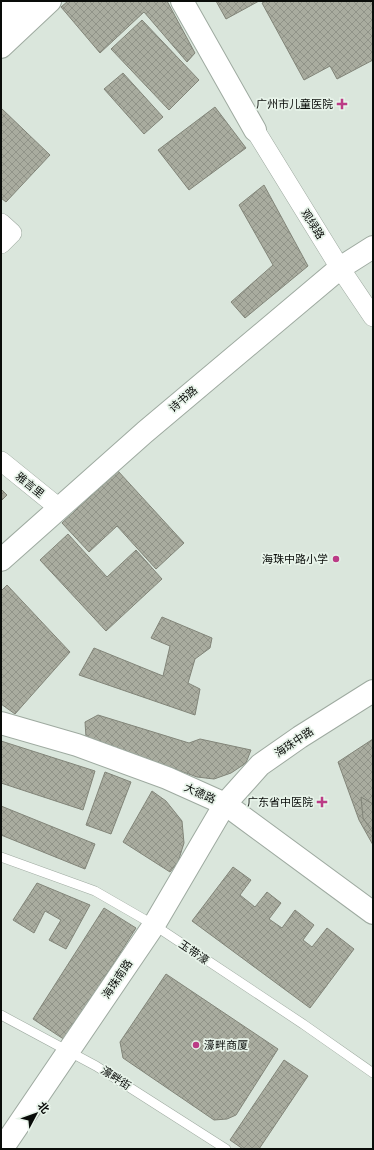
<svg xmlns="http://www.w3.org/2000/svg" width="374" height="1150" viewBox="0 0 374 1150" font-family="Helvetica,'Noto Sans SC',sans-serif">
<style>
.building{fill:url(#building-cross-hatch);stroke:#828579}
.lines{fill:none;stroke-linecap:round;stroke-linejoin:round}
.service-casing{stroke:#9eaaa0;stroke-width:10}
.minor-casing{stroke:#9eaaa0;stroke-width:20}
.tertiary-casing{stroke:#9eaaa0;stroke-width:24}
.secondary-casing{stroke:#9eaaa0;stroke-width:24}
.primary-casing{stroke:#9eaaa0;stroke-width:24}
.service{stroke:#fff;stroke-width:9}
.minor{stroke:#fff;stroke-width:19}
.tertiary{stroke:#fff;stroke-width:22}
.secondary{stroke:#fff;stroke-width:22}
.primary{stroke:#fff;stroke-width:22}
.poi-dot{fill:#bb3b86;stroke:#e7f3e9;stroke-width:1.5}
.labels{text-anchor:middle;stroke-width:3.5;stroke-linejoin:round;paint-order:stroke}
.poi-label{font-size:11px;fill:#090c09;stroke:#e7f3e9;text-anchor:end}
.street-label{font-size:11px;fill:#090c09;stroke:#e7f3e9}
</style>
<defs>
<pattern id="building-cross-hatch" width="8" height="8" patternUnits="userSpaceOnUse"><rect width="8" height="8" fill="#a9ac9f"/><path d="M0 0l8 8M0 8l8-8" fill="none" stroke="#909388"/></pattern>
</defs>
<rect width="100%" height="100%" fill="#dae6dc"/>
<path class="building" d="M68 1H167L195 53 187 62 144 12 100 53 61 7Z
M216 1H259L226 19Z
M266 1H373V60L337 79 330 66 304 80 262 3Z
M142 20 199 80 169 110 111 49Z
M123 73 163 117 144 134 104 89Z
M215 107 246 148 189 190 158 150Z
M1 108 50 155 6 202 1 198Z
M264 185 308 266 245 318 231 302 273 265 239 205Z
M118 471 184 543 156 569 117 526 89 552 62 523Z
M1 489 7 495 1 501Z
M68 534 107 577 136 550 162 579 106 631 40 560Z
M7 585 70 652 15 714 1 704V591Z
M162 617 212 638 210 648 195 659 188 683 200 689 195 715 79 675 94 648 163 676 170 646 151 638Z
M98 715 189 743 200 739 251 750 246 763 231 773 214 779 197 777 86 737 85 722Z
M373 739V845L359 820 338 762Z
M1 741 95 771 83 810 1 783Z
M105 772 131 782 111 834 86 825Z
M152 791 166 801 182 821 184 843 178 862 170 872 123 842Z
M361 797 373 804V833L363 818Z
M1 806 95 844 85 869 1 835Z
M233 867 251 880 240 895 255 907 267 892 281 903 269 919 282 928 295 910 314 925 303 940 312 947 327 928 354 949 310 1008 192 921Z
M37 883 90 905 66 949 49 940 61 920 45 911 34 933 13 920Z
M104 908 136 928 65 1040 33 1019Z
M166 974 278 1049 236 1115 227 1119 214 1120 123 1058 120 1042Z
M284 1060 308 1076 259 1149H243L230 1140Z"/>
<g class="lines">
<defs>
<path id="service" d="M1 857 95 891 154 925 303 1024 373 1073
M1 1015 96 1066 226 1149"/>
<path id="minor" d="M255 130 340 268 373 317
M1 223 12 233 1 244
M1 461 59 508"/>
<path id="tertiary" d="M1 560 145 432 340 268 373 247
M2 1149 154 925 225 804 260 765 300 737 373 691"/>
<path id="secondary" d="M1 6 6 1
M1 47 50 1
M1 723 77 745 167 778 225 804 373 913"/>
<path id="primary" d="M182 1 255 130
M1 25 26 1"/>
</defs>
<use href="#service" class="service-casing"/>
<use href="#minor" class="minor-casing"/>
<use href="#tertiary" class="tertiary-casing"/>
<use href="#secondary" class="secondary-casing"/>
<use href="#primary" class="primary-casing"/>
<use href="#service" class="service"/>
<use href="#minor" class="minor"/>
<use href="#tertiary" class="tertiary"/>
<use href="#secondary" class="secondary"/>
<use href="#primary" class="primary"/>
</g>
<g class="poi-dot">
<path d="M340 98h4v4h4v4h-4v4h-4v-4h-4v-4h4z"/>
<circle cx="336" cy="559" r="4"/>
<path d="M320 796h4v4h4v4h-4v4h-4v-4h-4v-4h4z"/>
<circle cx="196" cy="1045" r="4"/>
</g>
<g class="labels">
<g class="poi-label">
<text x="333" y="108">广州市儿童医院</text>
<text x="328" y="563">海珠中路小学</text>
<text x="313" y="806">广东省中医院</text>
<text x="204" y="1049" text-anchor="start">濠畔商厦</text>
</g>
<g class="street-label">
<text transform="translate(313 224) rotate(58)" y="4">观绿路</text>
<text transform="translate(183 399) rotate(-40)" y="4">诗书路</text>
<text transform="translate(30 485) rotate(39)" y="4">雅言里</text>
<text transform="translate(294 742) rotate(-34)" y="4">海珠中路</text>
<text transform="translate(200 793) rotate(24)" y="4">大德路</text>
<text transform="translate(194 952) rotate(34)" y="4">玉带濠</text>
<text transform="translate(117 979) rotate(-56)" y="4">海珠南路</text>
<text transform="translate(116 1078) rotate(33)" y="4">濠畔街</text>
</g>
</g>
<rect width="374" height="1150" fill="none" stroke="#090c09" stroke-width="4"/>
<g transform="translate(36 1114) rotate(49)" stroke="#e7f3e9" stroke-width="3" paint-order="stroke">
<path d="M0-3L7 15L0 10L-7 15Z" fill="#090c09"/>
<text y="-6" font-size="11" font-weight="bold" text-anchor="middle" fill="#090c09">北</text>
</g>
</svg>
